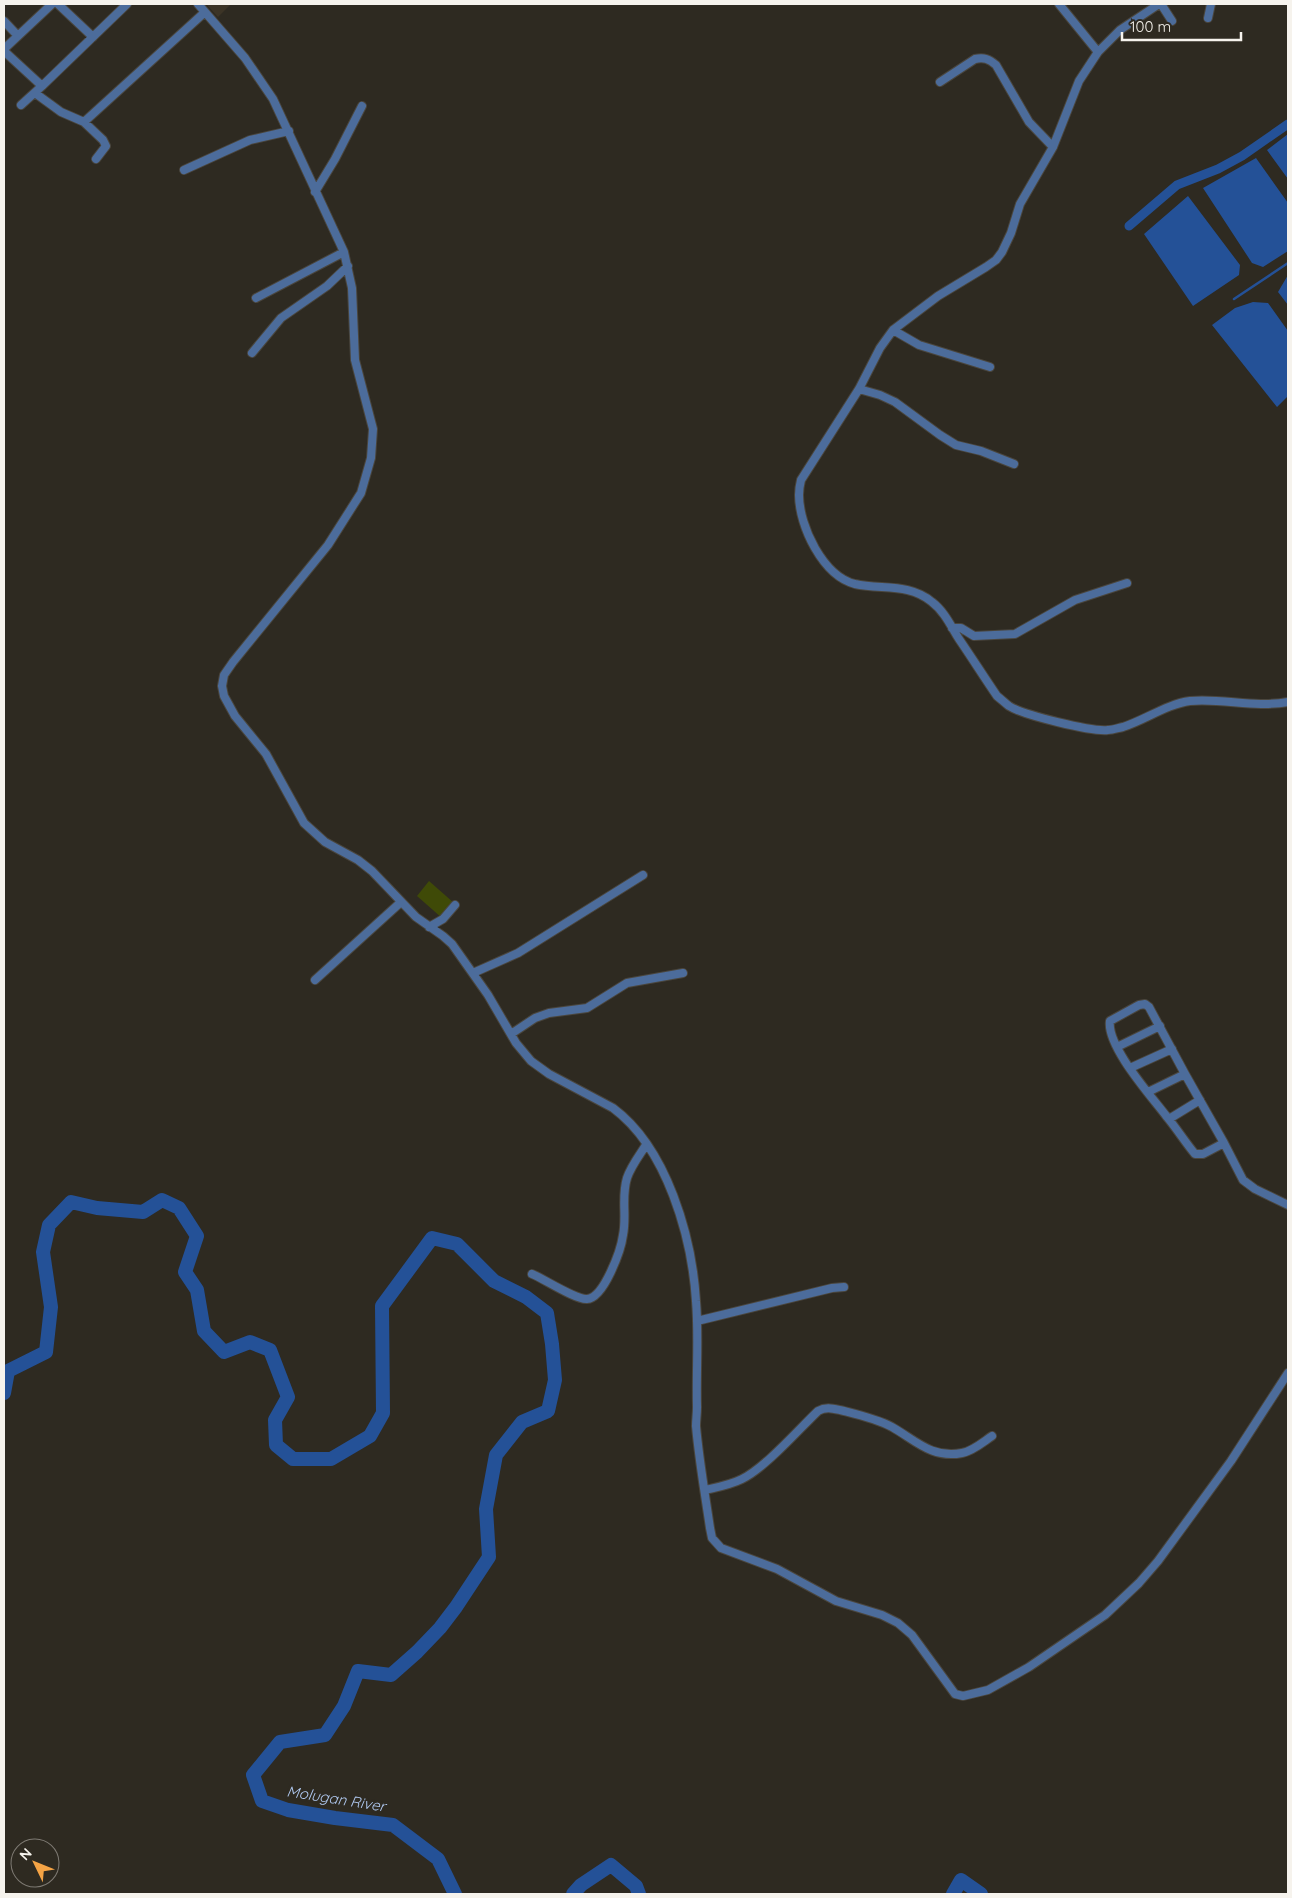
<svg xmlns="http://www.w3.org/2000/svg" width="1292" height="1898" viewBox="0 0 1292 1898" font-family="Quicksand,sans-serif">
<style>
.built{fill:#3c3426}
.green{fill:#3f4a07}
.water{fill:#245197}
.lines{fill:none;stroke-linecap:round;stroke-linejoin:round}
.stream{stroke:#245197;stroke-width:2.5}
.canal{stroke:#245197;stroke-width:9}
.river{stroke:#245197;stroke-width:14}
.minor-casing{stroke:#4a463e;stroke-width:10}
.minor{stroke:#4c6c9b;stroke-width:8}
.labels{text-anchor:middle;stroke-width:5;stroke-linejoin:round;paint-order:stroke}
.water-label{font-size:15px;font-style:italic;fill:#b1caf2;stroke:#2e2a21}
</style>
<rect width="100%" height="100%" fill="#2e2a21"/>
<path class="built" d="M206 4H231L218 17Z"/>
<path class="green" d="M429 881 454 903 442 918 417 896Z"/>
<path class="water" d="M1288 134V179L1267 150Z
M1256 158 1288 203V251L1263 267 1252 263 1203 188Z
M1188 196 1240 265 1239 275 1193 306 1144 234Z
M1288 275V305L1278 292Z
M1253 302 1268 303 1288 331V396L1277 407 1212 325 1235 308Z"/>
<g class="lines">
<path class="stream" d="M1234 299 1288 263"/>
<path class="canal" d="M1129 226 1177 185 1218 169 1242 156 1288 124"/>
<path class="river" d="M4 1393 8 1371 46 1352 51 1307 43 1252 49 1225 71 1202 97 1208 143 1212 162 1200 179 1208 197 1236 185 1272 197 1290 204 1331 224 1352 250 1342 270 1350 288 1397 275 1420 276 1445 293 1459H331L370 1436 383 1413 382 1306 432 1238 457 1244 494 1281 526 1297 547 1313 552 1344 555 1380 548 1411 522 1422 496 1455 486 1509 489 1557 456 1607 440 1628 417 1652 391 1675 358 1671 344 1706 325 1735 280 1742 253 1775 262 1801 288 1810 335 1818 393 1825 438 1859 455 1894
M573 1894 581 1885 611 1865 636 1886 639 1894
M953 1894 961 1880 981 1894"/>
<defs>
<path id="minor" d="M58 4 93 37
M198 4 245 58 273 99 344 252 352 288 355 360 373 429 371 458 361 493 328 545 233 662 224 675 222 686 224 696 235 716 266 754 304 823 325 842 358 860 372 871 416 917 443 936 452 944 488 995 516 1043 531 1061 549 1074 613 1108C667 1148 692 1237 696 1301 699 1336 696 1372 697 1407 697 1414 696 1420 696 1426 699 1460 705 1494 710 1528L712 1538 721 1548 777 1569 836 1601 882 1615 898 1623 912 1635 955 1694 963 1696 988 1690 1029 1667 1105 1615 1139 1583 1158 1561 1231 1461 1288 1373
M1059 4 1098 52
M1159 4 1120 30 1098 52 1079 81 1053 147 1020 204 1011 233 1002 252 996 260 986 267 938 296 893 330 880 348 859 389 801 480C800 484 799 490 799 495 799 526 823 576 855 584 882 590 909 583 932 602 944 611 951 626 959 639 972 658 984 677 997 696 1001 699 1005 703 1009 706 1023 715 1092 732 1108 730 1113 730 1118 728 1123 727 1145 720 1167 704 1190 701 1223 698 1255 708 1288 702
M1161 4 1172 21
M1208 18 1211 4
M4 21 18 36
M4 49 52 4
M4 51 42 86
M940 82 975 59C984 57 989 59 996 65L1029 122 1053 147
M35 93 61 112 84 122 103 140 106 146 96 159
M21 105 42 86 127 4
M84 122 205 12
M184 170 250 140 289 131
M315 192 335 159 362 106
M256 298 344 252
M893 330 919 345 990 367
M252 353 281 318 327 286 348 266
M859 389 880 395 895 402 940 435 956 445 981 451 1014 464
M952 628H961L974 636 1015 634 1075 600 1127 583
M429 927 443 919 455 905
M473 973 518 953 643 875
M315 980 401 902
M511 1034 535 1018 549 1013 587 1008 627 983 683 973
M1117 1047 1160 1026
M1130 1068 1172 1049
M1148 1092 1185 1074
M1169 1119 1200 1100
M1224 1143 1203 1154H1195C1185 1142 1177 1129 1167 1117 1152 1097 1106 1046 1110 1021L1139 1005 1145 1004 1149 1007 1185 1074 1224 1143 1243 1180 1255 1189 1288 1205
M532 1274C544 1279 576 1300 587 1299 604 1298 621 1250 623 1235 627 1216 621 1197 627 1178 631 1166 639 1156 646 1145
M697 1321 832 1288 844 1287
M705 1490C718 1487 730 1485 742 1479 766 1467 798 1430 818 1411 827 1406 834 1409 844 1411 860 1415 877 1419 892 1427 915 1440 932 1459 962 1453 973 1451 983 1442 992 1436"/>
</defs>
<use href="#minor" class="minor-casing"/>
<use href="#minor" class="minor"/>
</g>
<g class="labels">
<g class="water-label">
<text transform="translate(336 1799) rotate(9)" y="5">Molugan River</text>
</g>
</g>
<rect width="1292" height="1898" fill="none" stroke="#f6f3ed" stroke-width="10"/>
<g transform="translate(35 1863) rotate(313)"><circle r="24" fill="#2e2a21" stroke="#7e7a73"/>
<path d="M0-4L9 19L0 12L-9 19Z" fill="#f4a345"/>
<text y="-8" font-size="14" font-weight="bold" text-anchor="middle" fill="#f6f3ed">N</text>
</g>
<path d="M1122 32v8h119v-8" fill="none" stroke="#f6f3ed" stroke-width="2.5"/>
<text x="1130" y="32" font-size="15" fill="#f6f3ed" stroke="#2e2a21" stroke-width="4" paint-order="stroke">100 m</text>
</svg>
